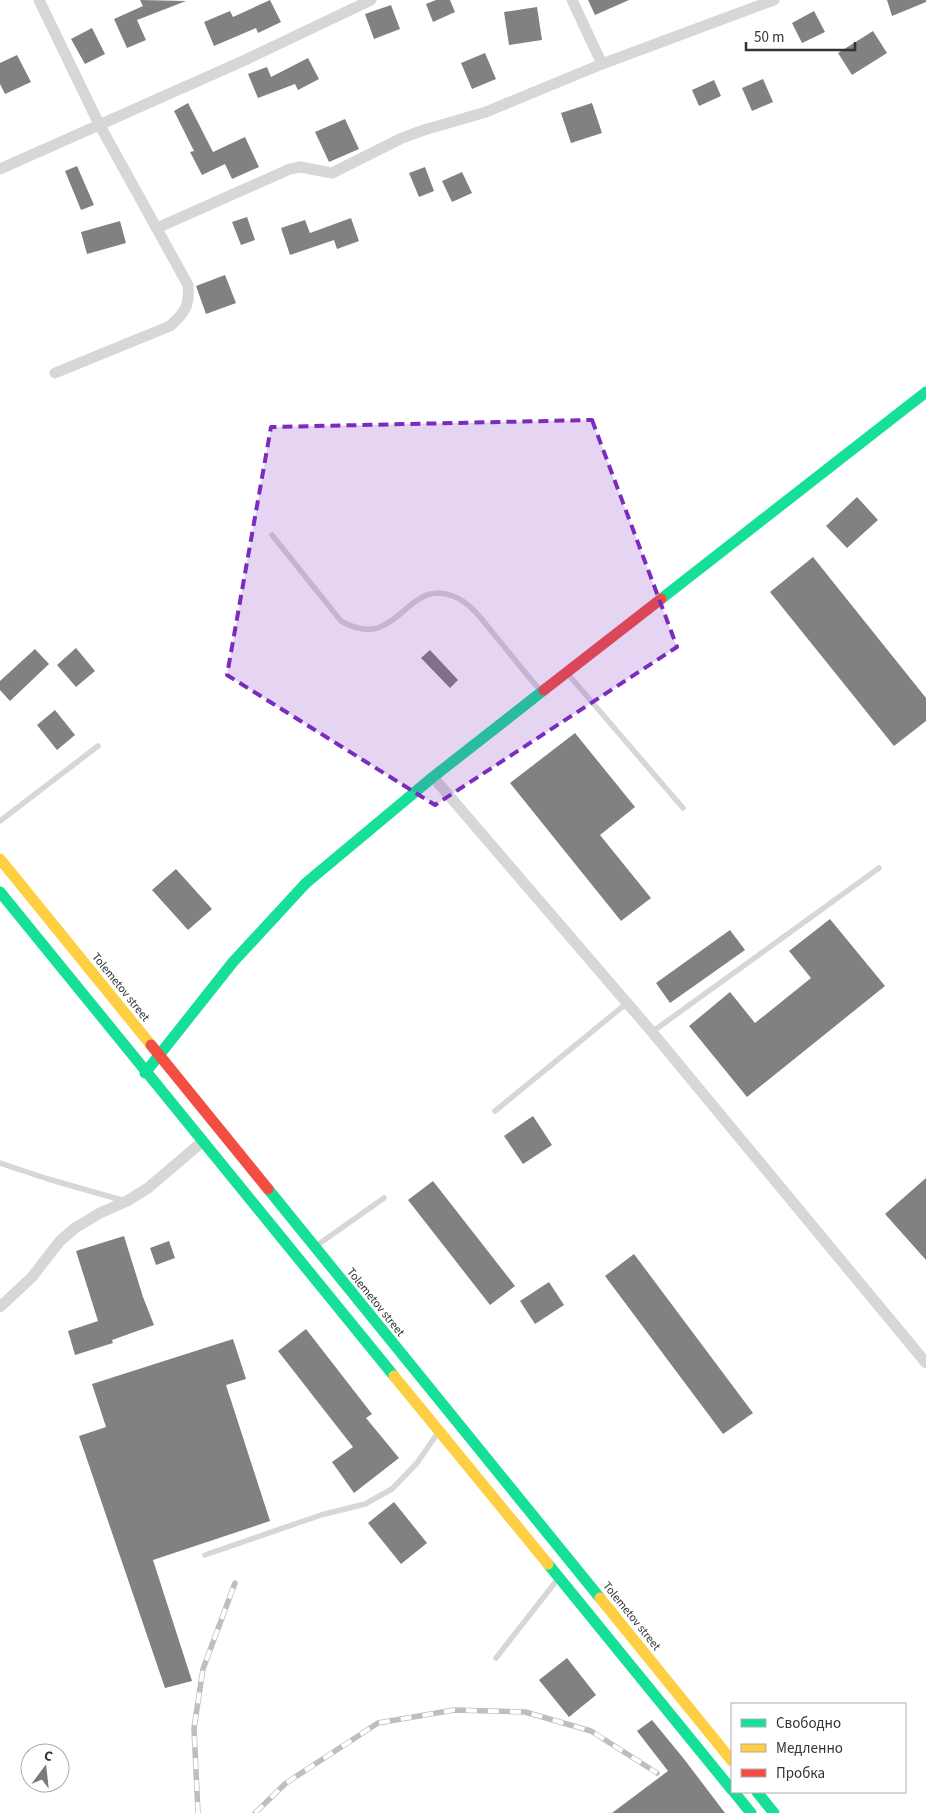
<svg xmlns="http://www.w3.org/2000/svg" width="926" height="1813" viewBox="0 0 926 1813" font-family="'Source Sans 3',sans-serif">
<style>
.building{fill:#818181}
.lines{fill:none;stroke-linecap:round;stroke-linejoin:round}
.lane{stroke:#d7d7d7;stroke-width:5.5}
.street{stroke:#d7d7d7;stroke-width:11}
.fast{stroke:#16e098;stroke-width:11}
.slow{stroke:#ffcf43;stroke-width:11}
.jam{stroke:#f24e42;stroke-width:11}
.rail-casing{stroke:#bebebe;stroke-width:5.5}
.rail{stroke:#fff;stroke-width:4;stroke-dasharray:11;stroke-linecap:butt}
.marked{fill:#7b2cbf;fill-opacity:0.2;stroke:#7b2cbf;stroke-width:4;stroke-dasharray:10 6;stroke-linejoin:round}
.labels{text-anchor:middle;stroke-width:5;stroke-linejoin:round;paint-order:stroke}
.street-label{font-size:12px;fill:#333;stroke:#fff}
</style>
<rect width="100%" height="100%" fill="#fff"/>
<path class="building" d="M140 0 186 1 137 20 146 40 127 48 114 19 143 6Z
M270 0 281 22 258 33 256 28 214 46 204 22 230 11 233 17Z
M436 0H450L455 12 433 22 426 4Z
M588 0H629L595 15Z
M887 0H926V2L892 16Z
M391 5 400 29 374 39 365 14Z
M537 7 542 40 509 45 504 12Z
M814 11 825 32 802 43 792 23Z
M92 28 105 54 85 64 71 39Z
M873 31 887 53 852 75 838 53Z
M485 53 496 79 472 89 461 63Z
M17 55 31 82 5 94 0 84V63Z
M308 58 319 79 298 90 295 84 258 98 248 74 267 67 271 77Z
M763 79 773 102 752 111 742 88Z
M714 80 721 96 699 106 692 90Z
M188 103 213 152 245 137 259 167 232 179 225 164 202 175 190 152 194 151 174 111Z
M592 103 602 133 571 143 561 113Z
M345 119 359 149 329 162 315 132Z
M77 166 94 205 81 210 65 171Z
M425 167 434 191 419 197 409 173Z
M462 172 472 193 452 202 442 181Z
M247 217 255 240 241 245 232 222Z
M351 218 359 241 337 249 334 240 290 255 281 228 305 220 310 233Z
M120 221 126 243 87 254 81 232Z
M225 275 236 303 206 314 196 286Z
M857 497 878 520 847 548 826 526Z
M813 557 926 698V721L894 746 770 592Z
M76 648 95 671 76 687 57 665Z
M35 649 49 664 10 701 0 690V681Z
M430 650 458 680 450 688 421 658Z
M55 710 75 735 57 750 37 725Z
M575 733 635 807 600 835 651 898 621 921 510 783Z
M176 869 212 909 188 930 152 890Z
M830 919 885 986 747 1097 689 1026 730 992 755 1023 811 978 789 951Z
M730 930 745 950 670 1003 656 983Z
M533 1116 552 1145 523 1164 504 1136Z
M926 1178V1260L885 1214Z
M433 1181 515 1286 490 1305 408 1200Z
M124 1236 143 1297 154 1325 112 1340 113 1343 75 1355 68 1331 98 1321 76 1251Z
M169 1241 175 1258 156 1265 150 1248Z
M634 1254 753 1413 723 1434 605 1276Z
M549 1282 564 1305 535 1324 520 1301Z
M306 1329 372 1414 366 1418 399 1458 354 1493 332 1462 353 1447 278 1351Z
M233 1339 246 1379 226 1385 270 1521 153 1560 192 1681 165 1688 79 1436 106 1427 92 1384Z
M394 1502 427 1543 401 1564 368 1523Z
M567 1658 596 1695 569 1717 539 1680Z
M652 1720 684 1759 725 1813H612L668 1771 637 1731Z"/>
<g class="lines">
<path class="lane" d="M272 535 341 621C398 654 405 577 453 596 472 603 485 624 497 638 512 656 526 674 541 691
M567 673 683 808
M0 821 98 746
M652 1032 879 868
M495 1111 627 1003
M0 1163 48 1179 125 1201
M316 1246 384 1198
M205 1555 321 1515 365 1504 392 1489 417 1463 437 1434
M496 1658 557 1580"/>
<path class="street" d="M39 0 99 124 188 285C190 305 185 313 170 326L55 373
M572 0 602 64
M0 169 243 61 371 0
M157 228 290 169 300 167 332 173 402 138 424 130 486 112 602 64 774 0
M433 777 652 1032 926 1363
M0 1307 32 1277 60 1241 75 1228 100 1213 127 1201 148 1188 202 1142"/>
<path class="fast" d="M661 599 926 392
M0 892 394 1376
M145 1073 233 962 306 883 433 777 544 690
M268 1189 600 1598
M548 1564 732 1790
M734 1792 751 1813
M757 1792 774 1813"/>
<path class="slow" d="M0 859 151 1045
M394 1376 548 1564
M600 1598 732 1761"/>
<path class="jam" d="M544 690 661 599
M151 1045 268 1189"/>
<defs>
<path id="rail" d="M198 1813 194 1728 203 1669 235 1583
M255 1813 286 1783 378 1723 454 1710 525 1712 591 1731 657 1773"/>
</defs>
<use href="#rail" class="rail-casing"/>
<use href="#rail" class="rail"/>
</g>
<path class="marked" d="M592 420 677 647 435 805 227 675 271 427Z"/>
<g class="labels">
<g class="street-label">
<text transform="translate(121 987) rotate(51)" y="4">Tolemetov street</text>
<text transform="translate(376 1302) rotate(51)" y="4">Tolemetov street</text>
<text transform="translate(632 1616) rotate(51)" y="4">Tolemetov street</text>
</g>
</g>
<rect x="731" y="1703" width="175" height="90" fill="#ffffff" stroke="#adadad"/>
<rect x="741" y="1719" width="25" height="8" fill="#16e098" stroke="#adadad"/>
<text x="776" y="1728" font-size="15" fill="#333333">Свободно</text>
<rect x="741" y="1744" width="25" height="8" fill="#ffcf43" stroke="#adadad"/>
<text x="776" y="1753" font-size="15" fill="#333333">Медленно</text>
<rect x="741" y="1769" width="25" height="8" fill="#f24e42" stroke="#adadad"/>
<text x="776" y="1778" font-size="15" fill="#333333">Пробка</text>
<g transform="translate(45 1768) rotate(15)"><circle r="24" fill="#ffffff" stroke="#adadad"/>
<path d="M0-4L9 19L0 12L-9 19Z" fill="#7a7a7a"/>
<text y="-8" font-size="14" font-weight="bold" text-anchor="middle" fill="#333333">С</text>
</g>
<path d="M746 42v8h109v-8" fill="none" stroke="#333333" stroke-width="2.5"/>
<text x="754" y="42" font-size="15" fill="#333333" stroke="#ffffff" stroke-width="4" paint-order="stroke">50 m</text>
</svg>
